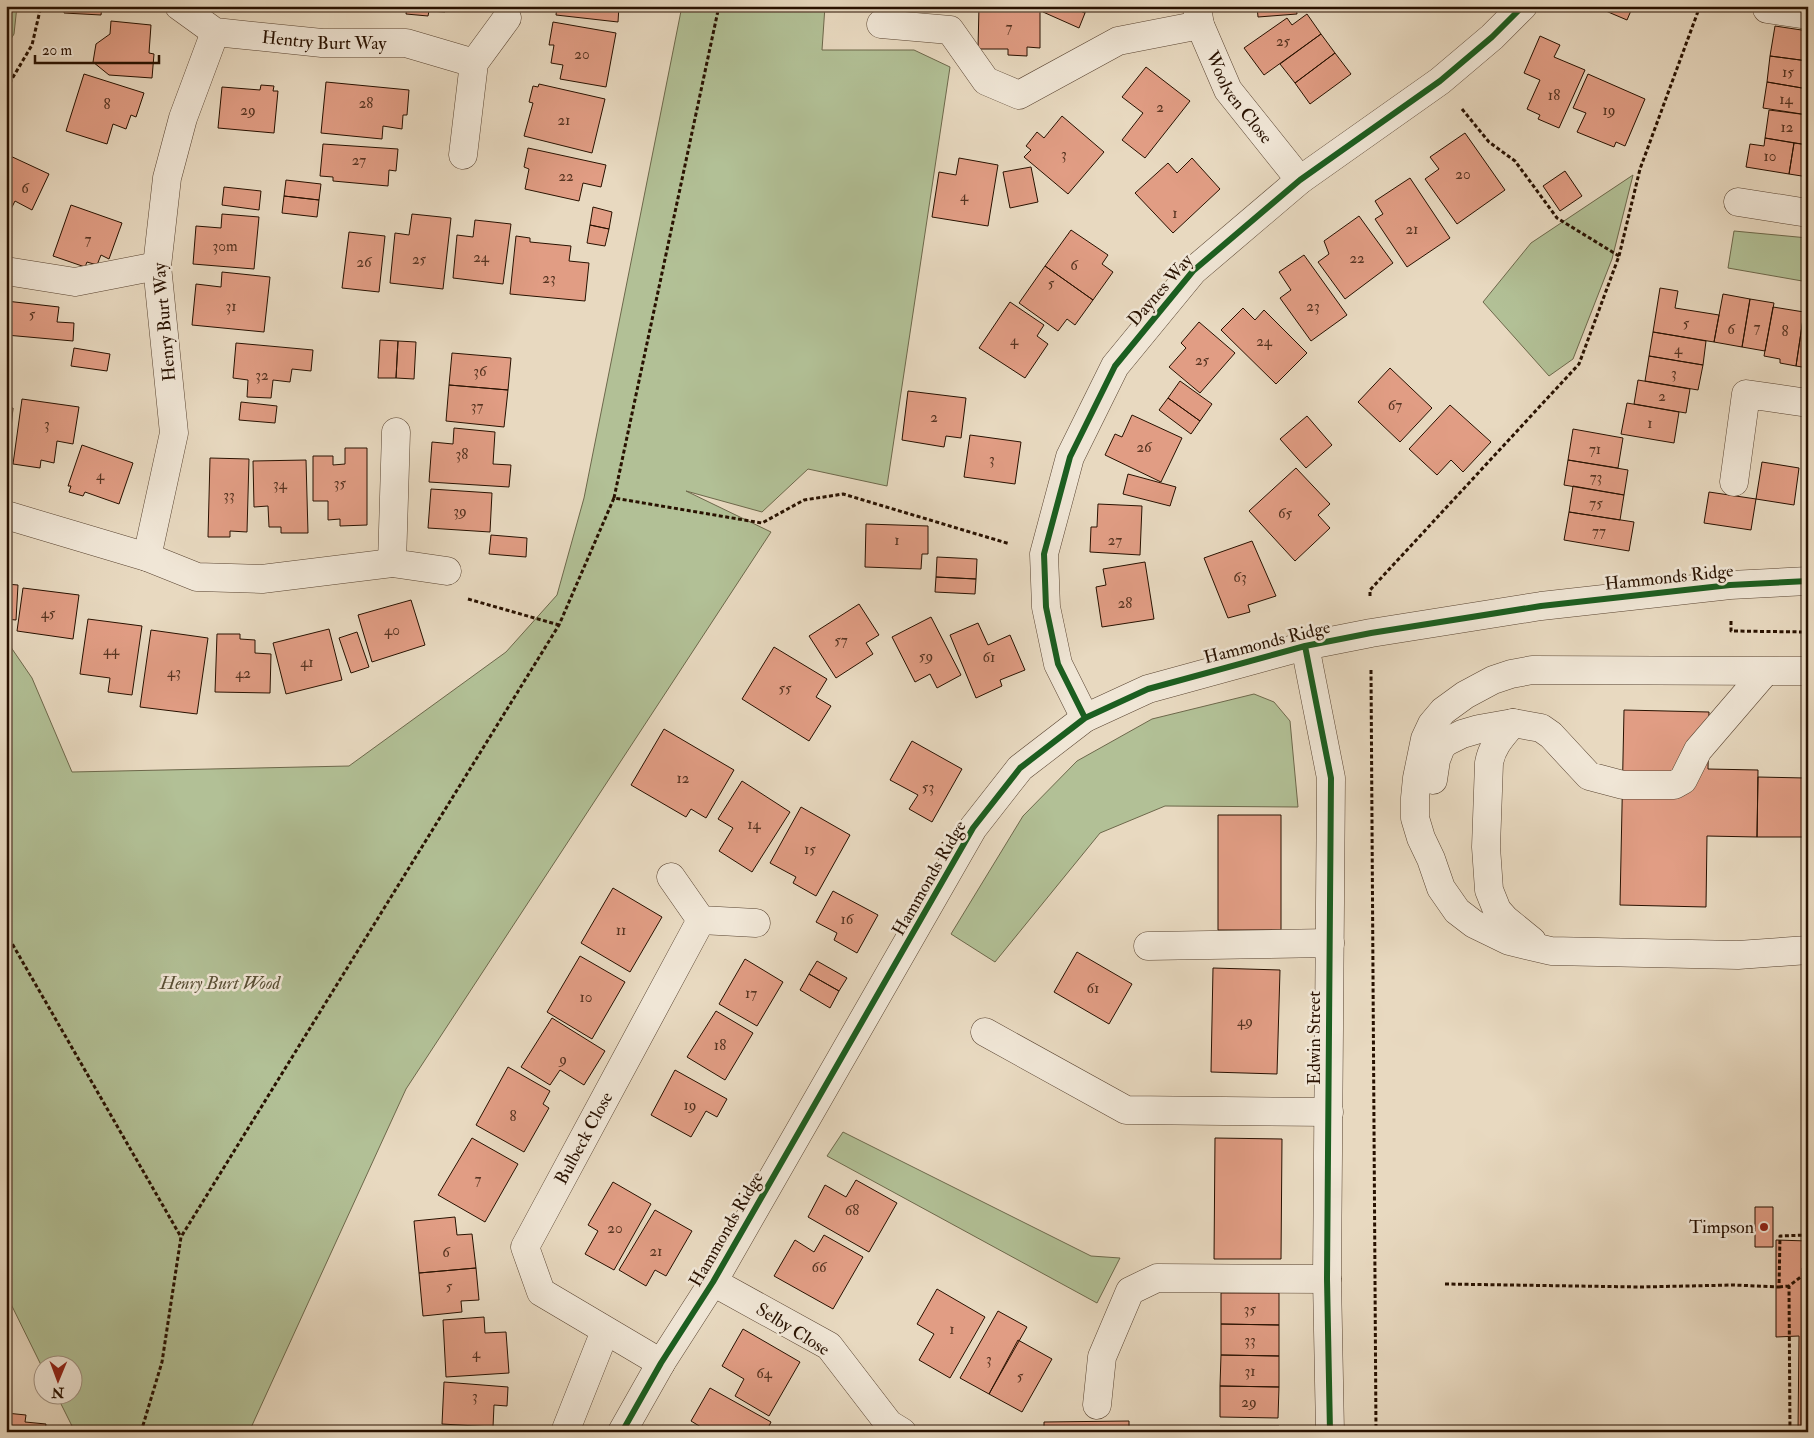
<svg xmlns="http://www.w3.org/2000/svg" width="1814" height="1438" viewBox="0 0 1814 1438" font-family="'IM FELL Double Pica',serif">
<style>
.green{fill:#b2c096;stroke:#6d684b}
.building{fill:#e19d84;stroke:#281100}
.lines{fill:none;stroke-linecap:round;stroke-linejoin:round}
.minor-casing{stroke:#584330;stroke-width:29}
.path{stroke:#281100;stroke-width:3;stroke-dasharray:4 2.5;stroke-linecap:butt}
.minor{stroke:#f0e6d6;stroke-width:28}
.cycleway-casing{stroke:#f0e6d6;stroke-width:9}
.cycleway{stroke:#1b5e20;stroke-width:6}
.poi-dot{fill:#8f2418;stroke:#f0e6d6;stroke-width:2}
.labels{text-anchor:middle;stroke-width:5;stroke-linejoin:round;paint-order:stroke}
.number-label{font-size:15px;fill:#563421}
.street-label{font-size:18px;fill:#281100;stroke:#f0e6d6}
.park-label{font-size:18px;font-style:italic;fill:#584e34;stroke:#f0e6d6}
.poi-label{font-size:18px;fill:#281100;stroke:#f0e6d6;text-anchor:end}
</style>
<rect width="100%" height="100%" fill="#e8d9c0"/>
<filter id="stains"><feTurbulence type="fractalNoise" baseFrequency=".004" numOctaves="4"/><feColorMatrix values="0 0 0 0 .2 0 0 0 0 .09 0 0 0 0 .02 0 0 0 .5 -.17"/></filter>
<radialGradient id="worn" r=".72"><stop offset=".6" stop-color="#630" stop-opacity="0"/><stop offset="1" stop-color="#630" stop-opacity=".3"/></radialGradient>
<path class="green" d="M6 6H17L14 34 6 47Z
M682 6H825L822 50H914L950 67 887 486 808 469 762 512 686 491 771 532 406 1089 249 1432H75L57 1396H72V1366L42 1367 6 1294V640L32 678 72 772 349 766 506 652 557 595 584 498Z
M1633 175 1612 259 1573 359 1549 376 1483 302 1531 243Z
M1734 231 1808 238V282L1728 268Z
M1254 694 1274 702 1290 721 1298 807 1165 806 1100 833 995 962 951 934 1023 816 1077 761 1152 719Z
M843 1132 1091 1256 1120 1258 1097 1303 827 1156Z"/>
<path class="building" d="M65 6H102L101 15 64 13Z
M407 6H446L445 12 429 11 428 16 406 14Z
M557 6H619L618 22 556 15Z
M979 6H1040V48L1027 47V56L1008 55V49H978Z
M1045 6H1070L1085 13 1079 28 1043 12Z
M1070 6H1088L1085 13Z
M1257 6H1296L1297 14 1258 17Z
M1417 6H1447L1417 10Z
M1594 6H1633L1627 20Z
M1307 14 1321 34 1264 75 1244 48 1287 18 1292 25Z
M111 21 151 25 149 53 154 54 152 78 109 75 93 62 96 44 110 34Z
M553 22 616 33 606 87 560 79 563 65 551 63 554 45H549Z
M1775 26 1808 31V61L1770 56Z
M1321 34 1335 53 1295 83 1280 64Z
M1540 36 1560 45 1554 57 1585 70 1559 128 1538 119 1540 115 1527 109 1540 80 1524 73Z
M1335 53 1351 74 1310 104 1295 83Z
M1770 56 1808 61V89L1767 82Z
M1146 67 1190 101 1145 158 1122 140 1143 113 1122 97Z
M84 74 144 93 136 117 131 115 126 129 113 124 107 144 66 131Z
M1588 74 1645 99 1625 146 1616 142 1614 147 1577 132 1586 113 1573 108Z
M326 82 409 90 407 115H403L402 129 383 126 382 139 321 133Z
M1767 82 1808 89V115L1763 108Z
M539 84 605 99 592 153 524 136 533 103 529 102 533 86 538 87Z
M261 85 274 86 273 91H278L274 133 218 128 222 87 260 90Z
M1769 110 1808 115V145L1765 138Z
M1062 116 1104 152 1068 194 1024 157 1031 150 1026 146 1037 132 1044 138Z
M1465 133 1505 190 1457 224 1425 179 1439 169 1430 157Z
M1765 138 1794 143 1789 174 1746 167 1750 144 1764 146Z
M1794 143 1808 145V177L1789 174Z
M323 144 398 149 396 171 389 170 388 186 333 181V177L320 176Z
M528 148 606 165 601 187 583 183 579 201 525 189 529 169 524 167Z
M6 154 49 174 32 210 15 201 6 219Z
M959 158 998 165 988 226 932 217 939 172 956 175Z
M1192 158 1220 189 1173 233 1135 193 1168 163 1177 173Z
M1031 167 1038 202 1010 208 1003 172Z
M1565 171 1582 196 1560 211 1543 186Z
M1410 178 1450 238 1407 267 1375 219 1383 214 1375 201Z
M286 180 321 184 319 200 284 196Z
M224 187 261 191 259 210 222 205Z
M284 196 319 200 317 217 282 213Z
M71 205 122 223 109 259 101 255 97 265 87 262 85 267 53 256Z
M593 207 612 212 609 229 590 225Z
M222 214 259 217 254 269 193 264 196 226 221 228Z
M412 214 451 218 443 289 390 283 395 233 409 235Z
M1359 216 1393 263 1345 299 1318 262 1329 254 1324 241Z
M475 220 511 224 503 284 453 278 457 235 473 237Z
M590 225 609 229 605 246 587 243Z
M1071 230 1108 255 1102 264 1113 272 1093 300 1045 266Z
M349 232 385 236 379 292 342 288Z
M516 236 530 238V242L571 246 569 261 589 263 585 301 510 294Z
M1304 255 1347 315 1311 341 1280 298 1291 290 1279 272Z
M1045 266 1093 300 1075 325 1067 319 1058 331 1019 303Z
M222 272 270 277 264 332 192 325 196 284 221 287Z
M1660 288 1678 291 1675 308 1719 315 1714 342 1653 332Z
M1723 294 1750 299 1742 347 1714 342Z
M1750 299 1774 303 1765 351 1742 347Z
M6 301 59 307 57 322 74 323 73 341 6 335Z
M1010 302 1044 325 1037 336 1048 344 1025 378 979 348Z
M1773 307 1804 312 1796 366 1780 363V359L1764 356Z
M1243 308 1255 320 1264 310 1307 353 1276 384 1221 330Z
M1804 312H1808V368L1796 366Z
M1199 322 1235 353 1200 393 1169 367 1186 348 1181 343Z
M1653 332 1706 341 1703 365 1649 356Z
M380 340 398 341 396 378H378Z
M398 341 416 342 414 379 396 378Z
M236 343 313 350 311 371 292 369 290 382 273 380 271 398 247 397 248 380 233 378Z
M74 348 110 354 107 371 71 366Z
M452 353 511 358 508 390 449 385Z
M1649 356 1703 365 1698 390 1645 381Z
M1390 368 1432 408 1400 442 1358 402Z
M1638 380 1690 389 1686 413 1634 404Z
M1180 381 1212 404 1200 421 1168 398Z
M449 385 508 390 504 427 446 421Z
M908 391 966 398 961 438 946 436 944 447 902 440Z
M1168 398 1200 421 1191 434 1159 410Z
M22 399 79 407 73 444 57 441 54 463 41 460 40 468 13 464Z
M241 402 277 406 275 423 239 420Z
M1627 403 1679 412 1674 443 1621 434Z
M1450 405 1491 442 1463 472 1451 460 1437 475 1409 449Z
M6 408H13L7 469H6Z
M1132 415 1182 438 1161 482 1105 455 1115 434 1122 437Z
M1307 416 1332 445 1306 468 1280 439Z
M454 428 495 432 493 464 511 465 509 487 429 482 432 442 453 444Z
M1573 429 1623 438 1618 468 1568 460Z
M970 435 1021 442 1015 484 964 477Z
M82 445 133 463 119 504 85 492 83 496 69 492 71 486H68Z
M345 448H367V525L340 526V519L328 520V501H313V456H333V465L345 464Z
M210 458 249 459 247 532 230 531V537H208Z
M306 460 308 533H281V527H269L268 506 254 507 253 461Z
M1568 460 1628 470 1624 495 1564 485Z
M1762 462 1799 468 1794 505 1756 499Z
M1296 468 1330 504 1318 515 1330 528 1295 561 1249 511Z
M1128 474 1176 487 1170 506 1123 494Z
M1573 486 1624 495 1620 520 1569 512Z
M431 489 492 493 490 532 428 528Z
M1709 492 1756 499 1751 530 1704 523Z
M1098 504 1142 506 1140 555 1090 552 1091 527H1097Z
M1569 512 1634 522 1629 551 1564 540Z
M866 524 928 526V554H922L921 569 865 567Z
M491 535 527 538 526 557 489 554Z
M1252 541 1276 596 1248 605 1250 612 1228 618 1204 558Z
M937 557 977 559 976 579 936 577Z
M1145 562 1154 619 1102 627 1096 587 1106 585 1103 569Z
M936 577 976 579 975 594 935 592Z
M6 584 18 585 16 620 6 619Z
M23 588 79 595 73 639 17 631Z
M411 600 425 645 372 662 358 615Z
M859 604 879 635 866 643 873 654 836 678 809 636Z
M931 617 961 675 937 688 930 674 915 682 892 637Z
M88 619 142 626 132 695 108 692 110 678 80 674Z
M978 623 988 645 1010 635 1025 670 1000 680 1002 686 976 698 950 635Z
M329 629 342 680 286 694 273 643Z
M151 630 208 638 197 714 140 707Z
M357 632 369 667 351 673 339 638Z
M217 634H240V639L255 640V653L271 654 270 693 215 692Z
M774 647 827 679 816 697 831 706 809 741 742 699Z
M1624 710 1709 712 1708 769 1758 770 1757 837 1707 836 1706 907 1620 905Z
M664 729 734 770 706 818 691 809 686 817 631 785Z
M912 741 962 769 932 822 909 809 918 795 890 780Z
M1758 777 1805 778 1804 837H1757Z
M742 781 790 812 752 872 719 851 733 828 718 819Z
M801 807 850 835 816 896 793 883 796 877 770 863Z
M1218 815H1281V930H1218Z
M613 888 662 917 630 972 581 943Z
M833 891 878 915 857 953 834 940 837 933 816 922Z
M1077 952 1132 984 1109 1024 1054 992Z
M580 956 625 982 592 1039 547 1012Z
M745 959 783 982 757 1026 719 1004Z
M817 961 847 978 839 991 809 974Z
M1213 968 1280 970 1277 1074 1211 1072Z
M809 974 839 991 830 1008 800 990Z
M716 1011 753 1033 725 1080 687 1057Z
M552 1018 605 1051 584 1085 560 1070 550 1085 521 1067Z
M508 1067 550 1091 543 1104 549 1108 524 1152 476 1125Z
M675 1070 727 1099 717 1117 706 1111 691 1137 651 1115Z
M472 1138 518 1164 485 1222 438 1195Z
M1215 1138 1282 1139 1281 1259H1214Z
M856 1180 897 1203 869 1252 808 1217 825 1185 846 1197Z
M613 1182 651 1204 614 1270 585 1254 598 1231 588 1225Z
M1755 1207H1773V1247H1755Z
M655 1210 692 1231 666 1276 655 1270 646 1286 619 1270Z
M455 1217 457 1235 472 1234 476 1268 419 1273 414 1221Z
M824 1235 863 1257 833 1309 774 1276 795 1240 814 1252Z
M1776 1240 1808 1241V1432H1798L1799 1336 1776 1337Z
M476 1268 479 1300 461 1301 462 1312 423 1316 419 1273Z
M1802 1268H1808V1432H1801Z
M937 1289 985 1317 950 1378 919 1360 934 1334 917 1324Z
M1221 1293H1279V1325L1221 1324Z
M998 1311 1027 1327 989 1394 960 1378Z
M484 1317 485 1333 506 1332 509 1373 446 1377 443 1320Z
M1221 1324 1279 1325V1356L1221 1355Z
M743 1329 800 1362 769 1416 735 1396 744 1379 722 1366Z
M1018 1340 1052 1359 1022 1412 989 1394Z
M1221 1355 1279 1356V1387L1220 1386Z
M444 1382 508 1387 507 1406 494 1405 493 1427 442 1424Z
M1220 1386 1279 1387 1278 1418 1220 1417Z
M710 1388 771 1422 766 1432H709L691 1421Z
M6 1413 26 1415 25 1422 46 1424 45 1432H6Z
M1129 1421V1432H1044V1422Z
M1220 1426H1279V1432H1220Z"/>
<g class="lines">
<defs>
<g id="minor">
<path id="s1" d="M179 6 215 32 322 43H406L474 63"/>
<path id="s2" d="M1197 8 1200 25 1228 90 1300 180"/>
<path d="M1767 9 1808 15"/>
<path d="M881 24 950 30 986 81 1019 95 1118 41 1200 25"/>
<path d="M463 155 474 63 507 18"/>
<path d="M1738 202 1808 213"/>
<path d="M6 271 75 282 157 266"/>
<path d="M396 432 392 563 447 571"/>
<path d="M1734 482 1746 394 1808 403"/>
<path d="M6 515 147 557 197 577 262 579 392 563"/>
<path d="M147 557 174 433 157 266 167 178 183 118 215 32"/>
<path d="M1305 646 1331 778 1327 1279 1330 1432"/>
<path d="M1808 671 1532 670 1511 674 1493 680 1465 695 1443 711 1432 724 1425 739 1417 778 1415 798V818L1421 838 1431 859 1441 888 1457 911 1474 924 1509 941 1551 951 1738 955 1808 950"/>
<path d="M1085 718 1058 664 1046 607 1044 554 1070 457 1115 366 1193 271 1300 180 1440 81 1492 37 1523 6"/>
<path d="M1513 723C1502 736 1492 746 1489 763L1486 847 1489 890 1497 910 1505 919 1532 941"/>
<path d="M1433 780 1436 760 1441 747 1446 742 1462 734 1479 729 1513 723 1541 728 1551 735 1589 776 1623 785H1674L1683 780 1698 750 1765 672"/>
<path d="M671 877 701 920 756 923"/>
<path d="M1148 946 1330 943"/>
<path d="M985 1032 1126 1110 1329 1112"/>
<path d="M713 1282 829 1346 889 1424 902 1432"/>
<path id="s3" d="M661 1363 541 1292 525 1247 701 920"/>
<path d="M1097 1405 1102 1357 1130 1291 1157 1278 1327 1279"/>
<path d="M565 1432 605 1331"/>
<path d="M622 1432 661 1363 713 1282 973 828 1020 768 1085 718 1148 689 1305 646 1371 633 1541 606 1730 585 1808 581"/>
</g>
</defs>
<use href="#minor" class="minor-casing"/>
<path class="path" d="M6 89 32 45 41 6
M1462 109 1489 142 1515 161 1557 218 1619 256
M614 498 719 6
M1370 596V590L1579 364 1619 256 1640 169 1700 6
M468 599 559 625
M1731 621V631L1808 632
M1371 670 1376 1432
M6 933 181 1237
M1805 1235 1808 1248
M1445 1284 1640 1287 1734 1285 1779 1287 1780 1236 1808 1235
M1779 1287 1789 1286
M141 1432 162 1362 181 1237 559 625 614 498 762 523 804 500 843 494 1010 544
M1790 1432 1789 1286 1802 1276"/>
<use href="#minor" class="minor"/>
<defs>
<path id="cycleway" d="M1305 646 1331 778 1327 1279 1330 1432
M1085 718 1058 664 1046 607 1044 554 1070 457 1115 366 1193 271 1300 180 1440 81 1492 37 1523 6
M622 1432 661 1363 713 1282 973 828 1020 768 1085 718 1148 689 1305 646 1371 633 1541 606 1730 585 1808 581"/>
</defs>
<use href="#cycleway" class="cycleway-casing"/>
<use href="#cycleway" class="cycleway"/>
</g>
<circle class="poi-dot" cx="1764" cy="1227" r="5"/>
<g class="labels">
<g class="number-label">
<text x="1009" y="32">7</text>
<text x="1283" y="46">25</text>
<text x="582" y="59">20</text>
<text x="1788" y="77">15</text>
<text x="1554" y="100">18</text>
<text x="1786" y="104">14</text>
<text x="366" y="108">28</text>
<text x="107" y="109">8</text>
<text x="1160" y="112">2</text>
<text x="248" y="115">29</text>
<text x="1609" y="115">19</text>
<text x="564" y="125">21</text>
<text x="1787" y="132">12</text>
<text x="1064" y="159">3</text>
<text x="1770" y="161">10</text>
<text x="359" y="165">27</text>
<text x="1463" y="179">20</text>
<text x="566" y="181">22</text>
<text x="25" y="193">6</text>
<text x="964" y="201">4</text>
<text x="1175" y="218">1</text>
<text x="1412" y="234">21</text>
<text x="88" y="244">7</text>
<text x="225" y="251">30m</text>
<text x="481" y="262">24</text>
<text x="1357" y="263">22</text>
<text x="419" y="264">25</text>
<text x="364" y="267">26</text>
<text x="1074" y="270">6</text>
<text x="549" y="283">23</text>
<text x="1051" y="288">5</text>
<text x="231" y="311">31</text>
<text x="1313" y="311">23</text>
<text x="32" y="319">5</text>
<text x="1686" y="328">5</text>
<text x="1757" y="332">7</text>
<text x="1731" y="334">6</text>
<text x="1785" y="336">8</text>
<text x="1014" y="345">4</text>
<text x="1264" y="346">24</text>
<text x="1678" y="354">4</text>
<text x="1202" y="365">25</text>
<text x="480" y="376">36</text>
<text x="1674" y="378">3</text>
<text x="262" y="380">32</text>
<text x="1662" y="401">2</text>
<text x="1395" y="410">67</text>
<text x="477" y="411">37</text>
<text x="934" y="422">2</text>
<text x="1650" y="428">1</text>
<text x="47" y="429">3</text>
<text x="1144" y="452">26</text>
<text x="1595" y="454">71</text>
<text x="462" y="459">38</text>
<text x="992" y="464">3</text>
<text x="100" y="480">4</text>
<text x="1596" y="482">73</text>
<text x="340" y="488">35</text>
<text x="280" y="489">34</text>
<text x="229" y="500">33</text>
<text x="1596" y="508">75</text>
<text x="460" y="516">39</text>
<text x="1285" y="518">65</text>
<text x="1599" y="536">77</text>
<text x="897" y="545">1</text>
<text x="1115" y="545">27</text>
<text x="1240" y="582">63</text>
<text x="1125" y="608">28</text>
<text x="48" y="618">45</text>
<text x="392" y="635">40</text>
<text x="841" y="645">57</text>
<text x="111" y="655">44</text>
<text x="926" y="661">59</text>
<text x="989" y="662">61</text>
<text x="307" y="667">41</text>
<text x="174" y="677">43</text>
<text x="243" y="678">42</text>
<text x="785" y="693">55</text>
<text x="683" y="783">12</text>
<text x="928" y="792">53</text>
<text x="754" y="829">14</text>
<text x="810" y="854">15</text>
<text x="847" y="924">16</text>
<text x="621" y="935">11</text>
<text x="1093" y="993">61</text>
<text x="751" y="998">17</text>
<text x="586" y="1002">10</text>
<text x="1245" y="1026">49</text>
<text x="720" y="1050">18</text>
<text x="563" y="1064">9</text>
<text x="690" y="1110">19</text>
<text x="513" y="1121">8</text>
<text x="478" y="1184">7</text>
<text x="852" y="1215">68</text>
<text x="615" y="1233">20</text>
<text x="656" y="1256">21</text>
<text x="446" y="1257">6</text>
<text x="819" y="1272">66</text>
<text x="449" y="1291">5</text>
<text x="1250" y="1314">35</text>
<text x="952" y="1334">1</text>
<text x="1250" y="1345">33</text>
<text x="476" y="1358">4</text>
<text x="989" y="1364">3</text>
<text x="1250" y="1376">31</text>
<text x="764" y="1378">64</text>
<text x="1020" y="1381">5</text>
<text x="475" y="1401">3</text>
<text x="1249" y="1407">29</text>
</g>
<g class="street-label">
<text dy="6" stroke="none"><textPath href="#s1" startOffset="154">Hentry Burt Way</textPath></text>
<text dy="6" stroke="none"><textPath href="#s2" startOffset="100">Woolven Close</textPath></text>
<text transform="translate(1160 290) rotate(-49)" y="6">Daynes Way</text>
<text transform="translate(164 322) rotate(-95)" y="6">Henry Burt Way</text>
<text transform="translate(1669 577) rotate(-6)" y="6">Hammonds Ridge</text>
<text transform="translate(1267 642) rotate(-14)" y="6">Hammonds Ridge</text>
<text transform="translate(929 878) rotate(-60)" y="6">Hammonds Ridge</text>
<text transform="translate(1314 1038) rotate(-90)" y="6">Edwin Street</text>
<text dy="6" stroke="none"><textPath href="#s3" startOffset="311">Bulbeck Close</textPath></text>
<text transform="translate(726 1229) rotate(-60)" y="6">Hammonds Ridge</text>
<text transform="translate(793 1329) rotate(32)" y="6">Selby Close</text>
</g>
<g class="park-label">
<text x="220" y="989">Henry Burt Wood</text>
</g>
<g class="poi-label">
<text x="1754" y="1233">Timpson</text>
</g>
</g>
<rect width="1814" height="1438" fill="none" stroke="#e8d9c0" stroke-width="25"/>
<rect x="8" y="8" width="1799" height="1423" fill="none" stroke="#281100" stroke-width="2.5"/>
<rect x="12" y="12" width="1789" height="1413" fill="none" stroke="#281100"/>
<g transform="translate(58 1380) rotate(181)"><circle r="24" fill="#f0e6d6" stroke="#a09180"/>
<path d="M0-4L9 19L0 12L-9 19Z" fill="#8f2418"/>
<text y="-8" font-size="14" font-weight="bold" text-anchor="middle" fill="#281100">N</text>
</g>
<path d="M35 55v8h124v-8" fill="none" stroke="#281100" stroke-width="2.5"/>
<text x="42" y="55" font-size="15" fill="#281100" stroke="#f0e6d6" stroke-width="4" paint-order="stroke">20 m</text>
<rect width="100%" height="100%" filter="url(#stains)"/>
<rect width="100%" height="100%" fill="url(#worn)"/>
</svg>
